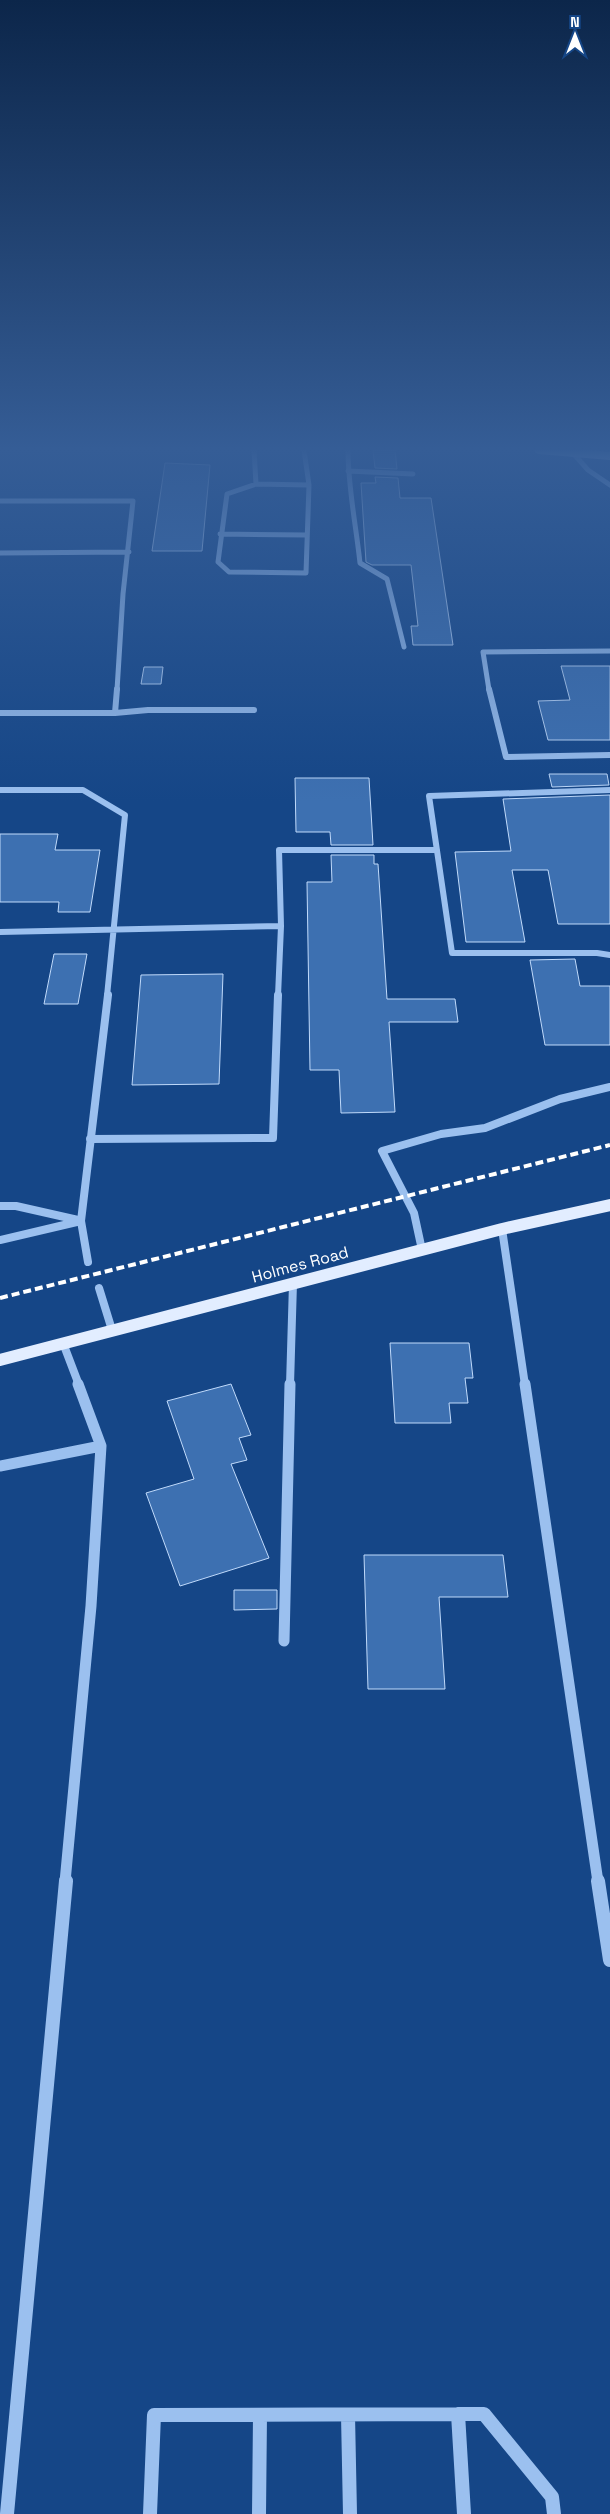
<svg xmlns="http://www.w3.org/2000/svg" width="610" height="2514" viewBox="0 0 610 2514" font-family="'Space Grotesk',sans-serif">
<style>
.building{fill:#3d70b1;stroke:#c0dafb}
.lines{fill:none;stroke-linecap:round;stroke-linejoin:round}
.minor-far4{stroke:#9bc0ef;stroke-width:5}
.minor-far3{stroke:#9bc0ef;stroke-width:6}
.minor-far2{stroke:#9bc0ef;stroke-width:8}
.minor-far1{stroke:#9bc0ef;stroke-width:11}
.minor{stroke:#9bc0ef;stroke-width:14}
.major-far1{stroke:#e2edff;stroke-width:8}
.major{stroke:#e2edff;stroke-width:12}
.rail{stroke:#fff;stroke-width:4;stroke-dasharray:8 4;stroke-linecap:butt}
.labels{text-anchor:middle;stroke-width:4;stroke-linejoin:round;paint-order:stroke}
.street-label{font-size:16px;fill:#fff;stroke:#154687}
</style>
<rect width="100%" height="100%" fill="#154687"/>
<path class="building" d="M373 450H395L397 469 375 468Z
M165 463 210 465 202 551H152Z
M375 477 398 478 400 498H431L453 645H413L411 626H418L411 565H372L366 562 361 483H376Z
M561 666H610V740H548L538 701 570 700Z
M144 667H163L161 684H141Z
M549 774H607L609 785 552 787Z
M295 778H369L373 845H331L330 832H296Z
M610 795V924H558L548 870H512L525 942H466L455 852 511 851 503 799Z
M0 834H58L55 850H100L90 912H58L59 902H0Z
M331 855H374V864H378L387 999H455L458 1022H389L395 1112 341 1113 339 1070H310L307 882H332Z
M54 954H87L78 1004H44Z
M575 959 580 986H610V1045H545L530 960Z
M223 974 219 1084 132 1085 141 975Z
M390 1343H469L473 1378H465L468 1403H449L451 1423H395Z
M231 1384 251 1435 239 1438 247 1460 231 1464 269 1558 180 1586 146 1493 194 1479 167 1401Z
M364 1555H503L508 1597H439L445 1689H368Z
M234 1590H277V1609L234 1610Z"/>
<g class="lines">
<path class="minor-far4" d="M254 450 256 484 227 494 218 562 229 572 306 573 309 485 304 450
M348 450C348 488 356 525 360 563L387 579 404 647
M573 453 588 470 610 485
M348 471 413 474
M256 484 309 485
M0 501H133L123 594 117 690
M220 534 307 535
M0 553 129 552
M489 690 483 652 610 651"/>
<path class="minor-far3" d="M489 689 506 757 610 755
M0 713H115L117 689
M115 713 148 710H254
M0 790H83L125 815 107 996
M610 790 429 796 452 953H597L610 955
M0 932 281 926
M278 996 281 926 279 850H437"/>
<path class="minor-far2" d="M90 1139 273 1138 278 995
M0 1206H16L78 1220
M502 1229 525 1385
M0 1240 81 1221
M422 1250 414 1213 382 1151 441 1134 485 1128 560 1099 610 1087
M88 1262 81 1221 108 995
M99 1288 112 1330
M63 1343 79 1385
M290 1385 293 1283"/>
<path class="minor-far1" d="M78 1384 101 1446
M525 1384 598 1882
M0 1466 101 1446 91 1606 65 1882
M284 1641 290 1384"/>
<path class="minor" d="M598 1881 610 1960
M458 2414 464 2514
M348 2415 350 2514
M7 2514 66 1881
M150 2514 154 2415 458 2414H484L552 2497 554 2514
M259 2514 260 2415"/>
<path class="major-far1" d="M539 450 610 456"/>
<path class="major" d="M0 1360 502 1229 610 1205"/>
<path class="rail" d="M0 1298 610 1145"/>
</g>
<linearGradient id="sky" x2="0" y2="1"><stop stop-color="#0c264a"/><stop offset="0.56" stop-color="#355d96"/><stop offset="1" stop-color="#355d96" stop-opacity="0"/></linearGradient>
<rect width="610" height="802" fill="url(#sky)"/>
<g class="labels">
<g class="street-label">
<text transform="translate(300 1264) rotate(-15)" y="6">Holmes Road</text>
</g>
</g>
<g transform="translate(575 35)" stroke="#154687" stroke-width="4" paint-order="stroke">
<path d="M0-4L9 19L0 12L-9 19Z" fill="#ffffff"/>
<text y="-8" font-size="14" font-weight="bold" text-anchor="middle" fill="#ffffff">N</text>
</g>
</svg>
